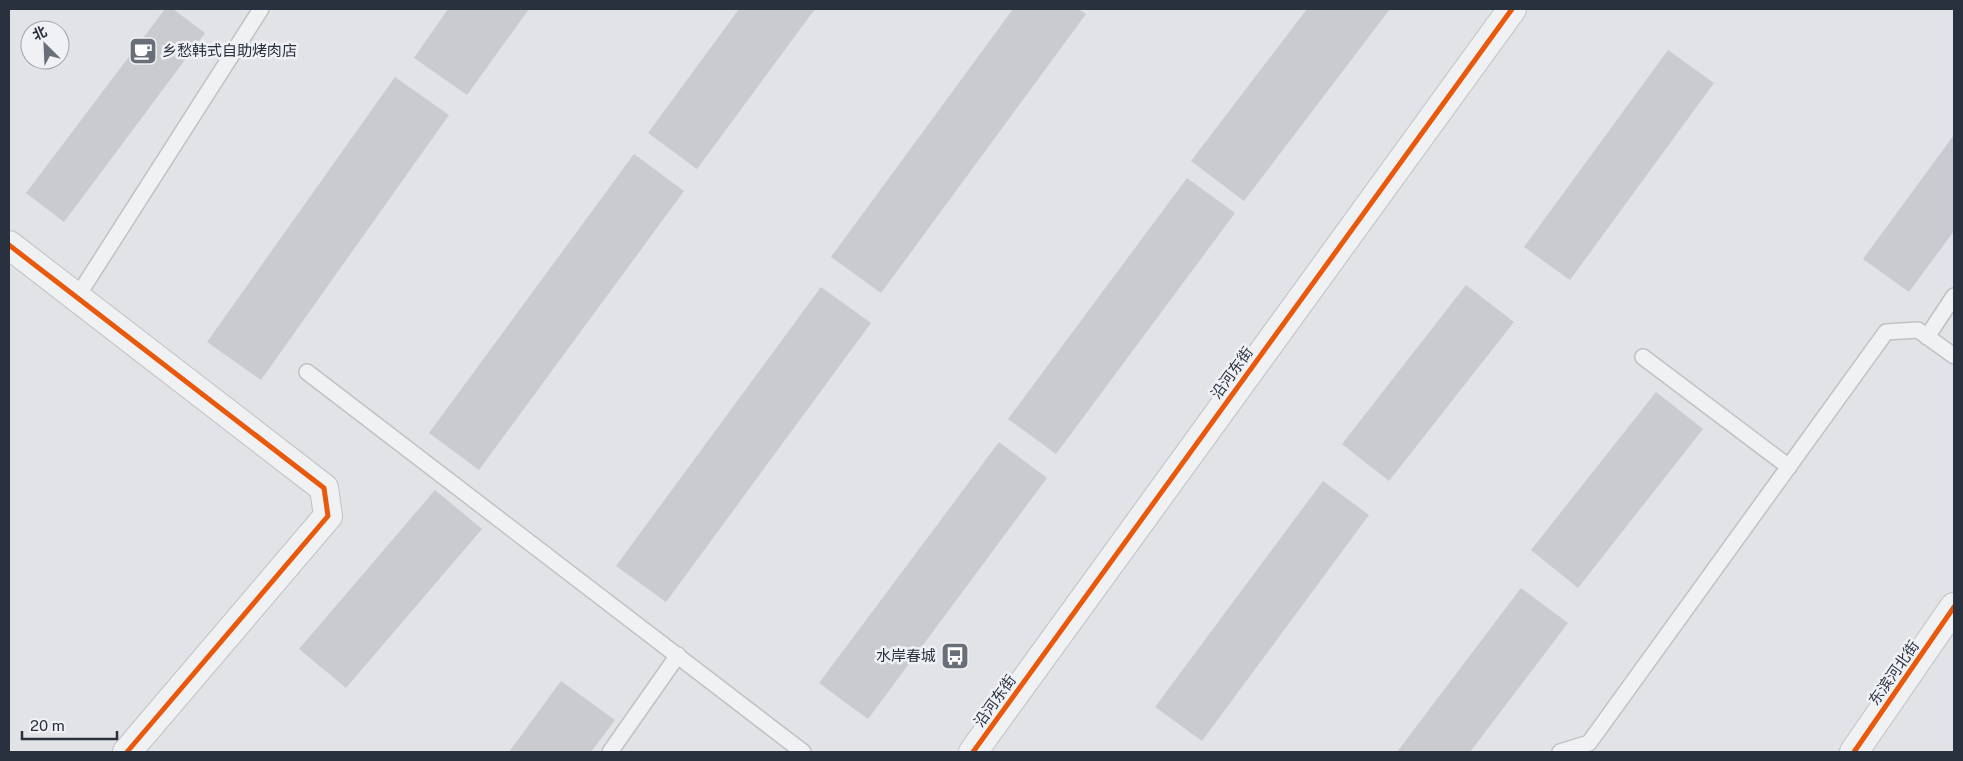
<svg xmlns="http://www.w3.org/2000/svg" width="1963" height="761" viewBox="0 0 1963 761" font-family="'Public Sans','Noto Sans SC',sans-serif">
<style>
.building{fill:#c9cbce}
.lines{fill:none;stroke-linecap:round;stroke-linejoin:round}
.service-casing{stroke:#bfc1c4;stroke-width:18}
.minor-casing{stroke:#bfc1c4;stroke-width:30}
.tertiary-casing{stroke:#bfc1c4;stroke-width:30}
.service{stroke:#f0f1f3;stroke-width:15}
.minor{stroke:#f0f1f3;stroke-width:28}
.tertiary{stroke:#f0f1f3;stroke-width:28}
.cycleway-casing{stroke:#eff1f5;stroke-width:8}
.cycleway{stroke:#e8590c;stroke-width:5}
.labels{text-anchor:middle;stroke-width:5;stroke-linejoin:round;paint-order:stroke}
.poi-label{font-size:15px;fill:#29303e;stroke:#eff1f5;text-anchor:start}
.street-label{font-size:15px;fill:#29303e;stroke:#eff1f5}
</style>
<rect width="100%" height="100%" fill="#e1e3e6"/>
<path class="building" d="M165 9H173L205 33 64 222 26 193Z
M448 9H529L467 95 414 58Z
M739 9H815L697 169 648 133Z
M1013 9H1078L1086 14 881 293 831 257Z
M1307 9H1390L1244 201 1191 161Z
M1668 50 1714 83 1570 280 1524 247Z
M395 77 449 115 261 380 207 342Z
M1954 135V231L1909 292 1863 259Z
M634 154 684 191 479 470 429 433Z
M1187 178 1235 213 1056 454 1008 419Z
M1466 285 1514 322 1389 481 1342 444Z
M821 287 871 323 666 602 616 566Z
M1656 392 1703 429 1578 588 1531 550Z
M999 442 1047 478 868 719 819 683Z
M1323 481 1369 515 1202 741 1155 707Z
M435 490 482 529 346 688 299 649Z
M1521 588 1568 623 1470 752H1397Z
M561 681 615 720 591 752H509Z"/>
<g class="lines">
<defs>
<path id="service" d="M77 297 261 9
M1927 337 1954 296
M1643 357 1789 467
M307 372 803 752
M610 752 678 655
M1560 752 1589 743 1886 332 1918 330 1954 356"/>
<path id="minor" d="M9 245 324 488 328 516 127 752
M1854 752 1954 607"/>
<path id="tertiary" d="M973 752 1512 9"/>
</defs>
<use href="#service" class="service-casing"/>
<use href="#minor" class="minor-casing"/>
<use href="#tertiary" class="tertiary-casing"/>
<use href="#service" class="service"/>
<use href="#minor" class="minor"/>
<use href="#tertiary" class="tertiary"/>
<defs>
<path id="cycleway" d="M9 245 324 488 328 516 127 752
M973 752 1512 9
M1854 752 1954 607"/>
</defs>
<use href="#cycleway" class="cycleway-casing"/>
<use href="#cycleway" class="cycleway"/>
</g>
<defs>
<symbol id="cafe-square" viewBox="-11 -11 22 22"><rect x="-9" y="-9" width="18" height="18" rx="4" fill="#696f79" stroke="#eff1f5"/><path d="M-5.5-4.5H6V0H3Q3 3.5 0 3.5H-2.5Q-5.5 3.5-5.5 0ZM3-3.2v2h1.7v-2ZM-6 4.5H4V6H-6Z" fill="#fff"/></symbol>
<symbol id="bus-square" viewBox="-11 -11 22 22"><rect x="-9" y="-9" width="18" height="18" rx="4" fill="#696f79" stroke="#eff1f5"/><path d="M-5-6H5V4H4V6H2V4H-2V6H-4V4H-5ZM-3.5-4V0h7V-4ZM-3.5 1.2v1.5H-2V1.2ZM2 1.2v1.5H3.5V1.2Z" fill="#fff"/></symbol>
</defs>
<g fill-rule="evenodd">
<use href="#cafe-square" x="127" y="35" width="32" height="32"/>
<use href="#bus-square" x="939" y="640" width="32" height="32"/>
</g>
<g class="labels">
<g class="poi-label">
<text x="162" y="56">乡愁韩式自助烤肉店</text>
<text x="936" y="661" text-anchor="end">水岸春城</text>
</g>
<g class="street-label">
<text transform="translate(1232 373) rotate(-54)" y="5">沿河东街</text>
<text transform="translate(1894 673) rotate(-55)" y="5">东滨河北街</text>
<text transform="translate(995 701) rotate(-54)" y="5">沿河东街</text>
</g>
</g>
<rect width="1963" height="761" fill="none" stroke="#29303e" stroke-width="20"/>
<g transform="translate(45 45) rotate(336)"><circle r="24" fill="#eff1f5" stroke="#a0a4ac"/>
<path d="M0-4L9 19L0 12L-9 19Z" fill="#696f79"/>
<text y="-8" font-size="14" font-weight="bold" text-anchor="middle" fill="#29303e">北</text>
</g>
<path d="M22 731v8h95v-8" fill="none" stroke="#29303e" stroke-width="2.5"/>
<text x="30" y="731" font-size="15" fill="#29303e" stroke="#eff1f5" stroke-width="4" paint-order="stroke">20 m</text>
</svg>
